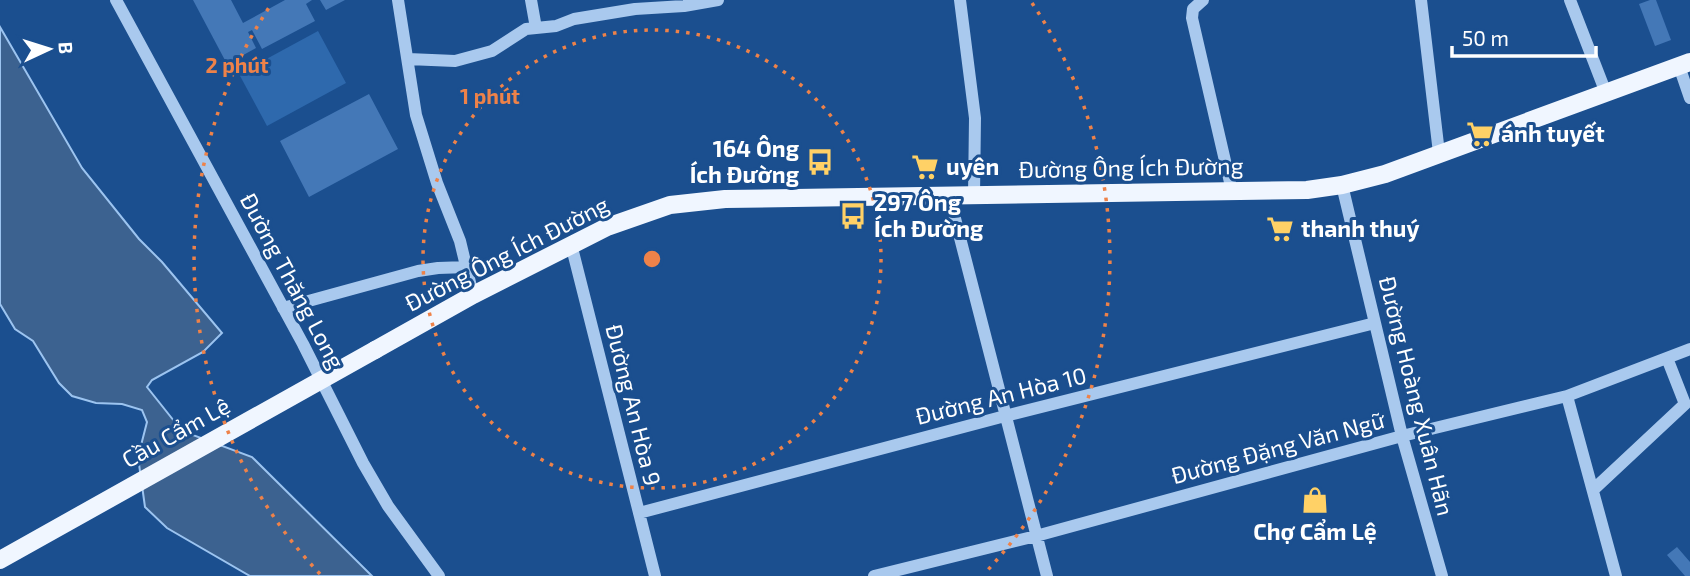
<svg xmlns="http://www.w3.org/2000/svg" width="1690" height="576" viewBox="0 0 1690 576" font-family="'Exo 2',sans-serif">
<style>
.green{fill:#2e69ad}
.water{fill:#3c6290;stroke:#9cc4f0;stroke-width:2}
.building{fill:#4478b7}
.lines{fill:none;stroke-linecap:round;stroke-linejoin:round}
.minor{stroke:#a9c9ee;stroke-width:12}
.major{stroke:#f0f6ff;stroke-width:18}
.major-bridge{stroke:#f0f6ff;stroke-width:18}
.ring{fill:none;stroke:#ee8249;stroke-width:3.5;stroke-dasharray:3.5 7}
.labels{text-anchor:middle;stroke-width:6;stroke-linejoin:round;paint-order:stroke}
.poi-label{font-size:23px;font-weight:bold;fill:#fff;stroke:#1b4f8f;text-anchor:start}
.street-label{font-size:23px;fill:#fff;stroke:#1b4f8f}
.centre{fill:#ee8249;stroke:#1b4f8f;stroke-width:3.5}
.ring-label{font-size:21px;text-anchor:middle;font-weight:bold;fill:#ee8249;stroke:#1b4f8f;stroke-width:6;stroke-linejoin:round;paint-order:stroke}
</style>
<rect width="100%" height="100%" fill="#1b4f8f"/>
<path class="green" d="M318 31 346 83 267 126 239 74Z"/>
<path class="water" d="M0 27 82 168 139 239 162 262 222 333 203 352 152 380 147 387 182 431 252 457 372 576H250L167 528 145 507 138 457 147 422 142 410 122 404 96 403 72 396 59 383 33 341 15 329 0 304Z"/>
<path class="building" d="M193 0H231L243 23 285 0H312L306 4 315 21 262 49 252 30 248 32 256 48 227 64Z
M320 0H345L326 10Z
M1650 0H1656L1671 40 1655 46 1639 4Z
M369 94 398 149 309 197 280 141Z
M1677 547 1690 562V576H1685L1667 555Z"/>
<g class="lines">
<path class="minor" d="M116 0 303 344 363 463 388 506 439 576
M398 0 416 115 437 183 460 241 473 295
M531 0 536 28
M960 0 975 118 974 195
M1203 0 1193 9 1192 18 1232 191
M1421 0 1439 153
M1570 0 1606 93
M408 59 455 61 492 51 526 29 556 26 574 19 635 9 684 6 718 0
M1679 66 1690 98
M1342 185 1402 436 1442 576
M949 195 1047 576
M571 244 655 576
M283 308 418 271 438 268 467 267
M1567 396 1616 576
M1593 490 1685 404 1667 358
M639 513 1005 416 1375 323
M874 576 1036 536 1402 436 1567 396 1690 349"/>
<path class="major" d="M375 350 473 295 607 227 670 205 725 199 1307 190 1342 185 1385 174 1690 62"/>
<path class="major-bridge" d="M0 560 375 350"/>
</g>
<g class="ring">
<circle cx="652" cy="259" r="229"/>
<path d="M320 574A458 458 0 0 1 272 3M1032 3A458 458 0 0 1 984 574"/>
</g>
<defs>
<symbol id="supermarket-bare" viewBox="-9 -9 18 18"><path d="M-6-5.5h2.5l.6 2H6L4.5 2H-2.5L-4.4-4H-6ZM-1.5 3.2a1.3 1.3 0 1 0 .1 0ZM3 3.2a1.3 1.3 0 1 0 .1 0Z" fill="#ffd166" stroke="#1b4f8f" stroke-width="2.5" paint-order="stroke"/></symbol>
<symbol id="bus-bare" viewBox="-9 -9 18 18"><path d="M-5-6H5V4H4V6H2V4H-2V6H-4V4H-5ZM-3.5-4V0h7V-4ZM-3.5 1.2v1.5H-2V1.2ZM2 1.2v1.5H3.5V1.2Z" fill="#ffd166" stroke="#1b4f8f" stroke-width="2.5" paint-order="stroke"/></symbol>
<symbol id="shop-bare" viewBox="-9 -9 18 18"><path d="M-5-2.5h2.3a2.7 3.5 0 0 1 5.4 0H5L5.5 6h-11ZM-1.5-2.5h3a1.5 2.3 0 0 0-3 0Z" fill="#ffd166" stroke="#1b4f8f" stroke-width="2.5" paint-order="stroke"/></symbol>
</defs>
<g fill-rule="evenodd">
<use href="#supermarket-bare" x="1461" y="115" width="38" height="38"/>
<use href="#bus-bare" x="801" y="143" width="38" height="38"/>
<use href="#supermarket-bare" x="906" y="148" width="38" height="38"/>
<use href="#bus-bare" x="834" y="197" width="38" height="38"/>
<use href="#supermarket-bare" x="1261" y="210" width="38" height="38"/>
<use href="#shop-bare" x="1296" y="481" width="38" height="38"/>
</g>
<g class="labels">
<g class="poi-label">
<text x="1501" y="142">ánh tuyết</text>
<text x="799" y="157" text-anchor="end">164 Ông<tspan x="799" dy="26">Ích Đường</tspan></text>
<text x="946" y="175">uyên</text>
<text x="874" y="211">297 Ông<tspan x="874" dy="26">Ích Đường</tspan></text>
<text x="1301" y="237">thanh thuý</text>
<text x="1315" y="540" text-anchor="middle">Chợ Cẩm Lệ</text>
</g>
<g class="street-label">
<text transform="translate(1131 168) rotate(-1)" y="8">Đường Ông Ích Đường</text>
<text transform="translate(507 254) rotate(-27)" y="8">Đường Ông Ích Đường</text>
<text transform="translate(292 281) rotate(62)" y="8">Đường Thăng Long</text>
<text transform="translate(1001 396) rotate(-14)" y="8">Đường An Hòa 10</text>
<text transform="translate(1416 396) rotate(76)" y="8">Đường Hoàng Xuân Hãn</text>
<text transform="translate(633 405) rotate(76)" y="8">Đường An Hòa 9</text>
<text transform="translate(176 433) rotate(-29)" y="8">Cầu Cẩm Lệ</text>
<text transform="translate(1278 448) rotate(-15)" y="8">Đường Đặng Văn Ngữ</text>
</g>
</g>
<circle cx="652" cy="259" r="10" class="centre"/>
<g class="ring-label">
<text x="237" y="73">2 phút</text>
<text x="490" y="104">1 phút</text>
</g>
<g transform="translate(49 49) rotate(86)" stroke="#1b4f8f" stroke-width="5" paint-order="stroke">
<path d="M0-5L12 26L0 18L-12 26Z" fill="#ffffff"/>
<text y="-10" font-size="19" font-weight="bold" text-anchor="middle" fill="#ffffff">B</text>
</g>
<path d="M1452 46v10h144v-10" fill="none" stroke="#ffffff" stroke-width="3.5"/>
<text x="1462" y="46" font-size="21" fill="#ffffff" stroke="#1b4f8f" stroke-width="5" paint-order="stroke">50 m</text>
</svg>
